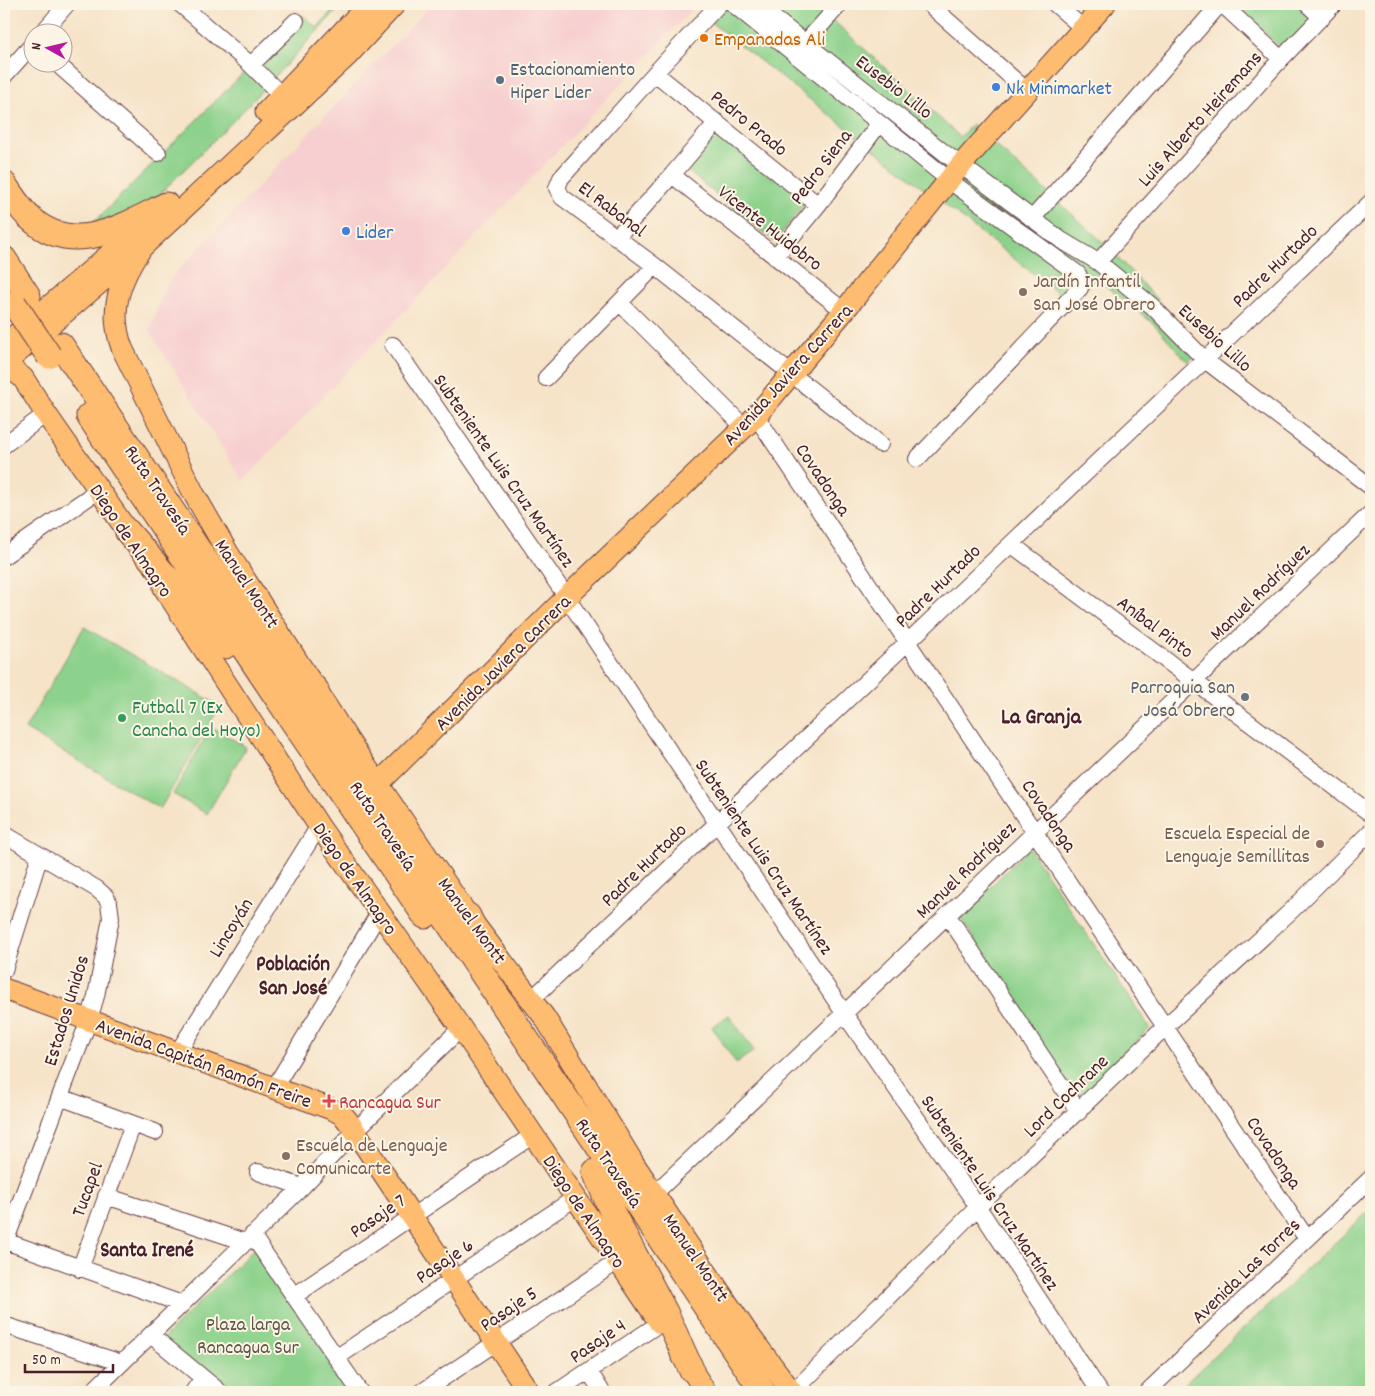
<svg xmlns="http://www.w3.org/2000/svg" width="1375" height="1396" viewBox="0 0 1375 1396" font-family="Dekko,sans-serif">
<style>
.built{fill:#f7cfd0}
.green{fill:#8dd28c;stroke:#6c785c}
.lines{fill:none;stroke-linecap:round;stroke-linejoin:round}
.minor-casing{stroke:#643c43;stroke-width:18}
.major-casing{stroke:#643c43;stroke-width:23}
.highway-casing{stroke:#643c43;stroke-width:27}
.minor{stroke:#fff;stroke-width:16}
.major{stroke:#fdbc70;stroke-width:21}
.highway{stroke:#fdbc70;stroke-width:25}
.highway-bridge-casing{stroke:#643c43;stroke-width:27;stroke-linecap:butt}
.highway-bridge{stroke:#fdbc70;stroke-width:25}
.food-dot{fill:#e8710a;stroke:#fcf5e5;stroke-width:2}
.service-dot{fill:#5c6f8a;stroke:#fcf5e5;stroke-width:2}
.shop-dot{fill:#3f7fe0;stroke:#fcf5e5;stroke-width:2}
.education-dot{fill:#8d6e63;stroke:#fcf5e5;stroke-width:2}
.worship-dot{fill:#6b7280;stroke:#fcf5e5;stroke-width:2}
.leisure-dot{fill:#2e9e5b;stroke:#fcf5e5;stroke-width:2}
.health-dot{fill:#e0444e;stroke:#fcf5e5;stroke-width:2}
.labels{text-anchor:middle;stroke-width:4;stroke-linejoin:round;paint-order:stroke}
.food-label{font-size:20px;fill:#c56008;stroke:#fcf5e5;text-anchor:start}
.service-label{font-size:20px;fill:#4e5e75;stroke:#fcf5e5;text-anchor:start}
.street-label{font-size:20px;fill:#4a1f2b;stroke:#fcf5e5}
.shop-label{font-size:20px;fill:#366cbe;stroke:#fcf5e5;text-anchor:start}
.education-label{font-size:20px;fill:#785e54;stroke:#fcf5e5;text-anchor:start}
.worship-label{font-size:20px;fill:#5b616d;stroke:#fcf5e5;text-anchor:end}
.leisure-label{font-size:20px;fill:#27864d;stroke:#fcf5e5;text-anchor:start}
.health-label{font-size:20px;fill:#be3a42;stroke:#fcf5e5;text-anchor:start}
.park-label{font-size:20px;fill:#5e5548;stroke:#fcf5e5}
.neighbourhood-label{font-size:21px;font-weight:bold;fill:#4a1f2b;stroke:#fcf5e5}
.quarter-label{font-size:22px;font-weight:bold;fill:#4a1f2b;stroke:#fcf5e5}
</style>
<rect width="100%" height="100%" fill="#fcf5e5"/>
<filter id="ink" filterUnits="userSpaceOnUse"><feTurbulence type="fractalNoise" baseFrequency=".02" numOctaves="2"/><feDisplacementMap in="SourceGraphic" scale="10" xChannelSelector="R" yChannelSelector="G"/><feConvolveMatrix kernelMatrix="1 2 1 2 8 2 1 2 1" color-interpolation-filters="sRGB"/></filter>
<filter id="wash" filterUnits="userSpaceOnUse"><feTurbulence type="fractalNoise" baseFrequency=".0096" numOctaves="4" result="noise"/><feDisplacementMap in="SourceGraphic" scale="20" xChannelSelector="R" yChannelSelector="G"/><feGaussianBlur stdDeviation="1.12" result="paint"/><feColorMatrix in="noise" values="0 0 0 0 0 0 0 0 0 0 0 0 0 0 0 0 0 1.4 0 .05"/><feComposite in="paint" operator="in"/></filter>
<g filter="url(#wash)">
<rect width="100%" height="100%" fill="#f6e3c8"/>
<path class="built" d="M432 4H697L243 481 149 330 170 279Z"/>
<path class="green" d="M338 4H343L237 117 151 203 86 230 302 15 317 28Z
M716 4H832L824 12 960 137 972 124 1107 246 1202 348 1188 362 1154 324 1096 278 1071 303 704 17Z
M1234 4H1296L1314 20 1284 51Z
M718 127 808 199 775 242 685 169Z
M84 627 220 706 160 809 25 729Z
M211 727 246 747 207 814 173 794Z
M1029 848 1150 1028 1077 1100 960 917Z
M729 1015 754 1051 736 1063 712 1027Z
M1371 1209V1392H1176Z
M256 1247 355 1392H210L158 1343Z"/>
</g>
<g filter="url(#ink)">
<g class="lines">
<defs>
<path id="minor" d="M180 4 251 65 282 96
M719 4 655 73 561 178 557 188 562 197 655 266 880 444
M733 4 954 184 1078 274 1081 282 1080 288 917 459
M756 4 946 154 1061 240 1098 262 1152 306 1205 360 1371 487
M929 4 1027 91
M1055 4 1083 28
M1222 4 1281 59
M1307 4 1322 18
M43 32 67 4
M805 43 840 4
M55 62 158 153
M251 65 296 21
M655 73 818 205
M4 76 32 45
M672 175 844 311
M1032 219 1220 4
M616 238 672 175 717 122
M775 257 818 205 879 124
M1098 262 1281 59 1334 4
M620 303 744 427
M393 345 559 586 844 1013 978 1207 1100 1392
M546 378 655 266
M756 416 1307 1239
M4 445 46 414
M1011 544 1371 814
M4 556 99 490
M4 834 97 889 106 897 109 903 111 918 96 996 89 1020 4 1245
M948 916 1079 1112
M4 970 40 855
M532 999 1371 202
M178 1052 319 826
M274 1088 379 913
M60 1097 155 1132
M258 1172 302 1187
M654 1194 1371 513
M106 1196 245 1242
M252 1235 360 1392
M5 1241 182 1304
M80 1269 133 1124
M294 1296 533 1135
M4 1325 122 1363
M151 1335 220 1392
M336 1358 575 1198
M589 1371 602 1392
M92 1392 302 1187 355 1131 461 1028
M193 1392 203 1378
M422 1392 618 1261
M557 1392 660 1323
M793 1392 978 1207 1165 1027 1292 910 1371 831
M1147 1392 1371 1178"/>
<path id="major" d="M266 112 369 4
M142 247C120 279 108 309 122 348L194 494 228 553 348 740 468 916 545 1018 634 1164 746 1331 792 1392
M4 345 152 218
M4 364 142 247 348 55 395 4
M4 368 13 370 23 378 46 414 137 545
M164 588 319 826 461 1028 660 1323
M378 784 567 597 756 416 844 311 961 165 1105 4
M4 989 334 1110 343 1115 351 1125 529 1392
M681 1354 706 1392"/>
<path id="highway" d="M4 184C12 196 20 209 30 218 73 258 123 226 166 205
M4 259 28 296
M61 345 763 1392
M89 416 294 723 425 916
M128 532 225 646
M289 660 316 690
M468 916 486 955
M595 1172 613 1214 665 1312 691 1369"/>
</defs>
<use href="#minor" class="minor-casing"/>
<use href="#major" class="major-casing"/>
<use href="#highway" class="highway-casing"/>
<use href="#minor" class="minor"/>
<use href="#major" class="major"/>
<use href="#highway" class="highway"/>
<defs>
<path id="highway-bridge" d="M14 304 49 356"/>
</defs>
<use href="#highway-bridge" class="highway-bridge-casing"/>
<use href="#highway-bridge" class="highway-bridge"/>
</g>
</g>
<circle class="food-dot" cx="704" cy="38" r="5"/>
<circle class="service-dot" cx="500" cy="80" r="5"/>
<g class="shop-dot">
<circle cx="996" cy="87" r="5"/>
<circle cx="346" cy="231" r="5"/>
</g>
<g class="education-dot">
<circle cx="1023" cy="292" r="5"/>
<circle cx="1320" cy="844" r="5"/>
<circle cx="286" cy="1156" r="5"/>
</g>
<circle class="worship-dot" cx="1245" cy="697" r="5"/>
<circle class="leisure-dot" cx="122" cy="718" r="5"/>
<path class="health-dot" d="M326.5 1093.5h5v5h5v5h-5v5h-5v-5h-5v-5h5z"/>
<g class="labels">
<g class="food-label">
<text x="714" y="45">Empanadas Ali</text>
</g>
<g class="service-label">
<text x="510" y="75">Estacionamiento<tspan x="510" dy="23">Hiper Lider</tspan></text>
</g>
<g class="street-label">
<text transform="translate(895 86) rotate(38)" y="7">Eusebio Lillo</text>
<text transform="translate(1199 118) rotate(-48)" y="7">Luis Alberto Heiremans</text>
<text transform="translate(750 122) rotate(39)" y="7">Pedro Prado</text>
<text transform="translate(820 166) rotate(-53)" y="7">Pedro Siena</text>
<text transform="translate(613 208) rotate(37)" y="7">El Rabanal</text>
<text transform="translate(771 227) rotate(38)" y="7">Vicente Huidobro</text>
<text transform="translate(1274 265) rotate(-44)" y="7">Padre Hurtado</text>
<text transform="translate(1216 337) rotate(42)" y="7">Eusebio Lillo</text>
<text transform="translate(787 374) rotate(-48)" y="7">Avenida Javiera Carrera</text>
<text transform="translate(505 470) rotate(55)" y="7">Subteniente Luis Cruz Martínez</text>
<text transform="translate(824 479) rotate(56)" y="7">Covadonga</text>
<text transform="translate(159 489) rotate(56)" y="7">Ruta Travesía</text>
<text transform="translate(132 540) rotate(56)" y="7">Diego de Almagro</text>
<text transform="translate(248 583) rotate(57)" y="7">Manuel Montt</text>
<text transform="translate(937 585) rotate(-44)" y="7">Padre Hurtado</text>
<text transform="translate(1259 591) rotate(-44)" y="7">Manuel Rodríguez</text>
<text transform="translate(1156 626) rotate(37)" y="7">Aníbal Pinto</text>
<text transform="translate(502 662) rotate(-45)" y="7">Avenida Javiera Carrera</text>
<text transform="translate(1050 815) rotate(56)" y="7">Covadonga</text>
<text transform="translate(384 825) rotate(56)" y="7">Ruta Travesía</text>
<text transform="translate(765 856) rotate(56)" y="7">Subteniente Luis Cruz Martínez</text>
<text transform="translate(643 864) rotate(-44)" y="7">Padre Hurtado</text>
<text transform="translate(965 869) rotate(-44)" y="7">Manuel Rodríguez</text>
<text transform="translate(356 878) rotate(55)" y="7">Diego de Almagro</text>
<text transform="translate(473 920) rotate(54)" y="7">Manuel Montt</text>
<text transform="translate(230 927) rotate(-58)" y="7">Lincoyán</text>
<text transform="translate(65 1010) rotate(-73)" y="7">Estados Unidos</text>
<text transform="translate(204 1062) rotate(20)" y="7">Avenida Capitán Ramón Freire</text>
<text transform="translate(1065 1095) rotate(-44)" y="7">Lord Cochrane</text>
<text transform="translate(1275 1152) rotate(56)" y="7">Covadonga</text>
<text transform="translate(610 1162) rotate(56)" y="7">Ruta Travesía</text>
<text transform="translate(86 1189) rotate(-70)" y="7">Tucapel</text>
<text transform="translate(991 1192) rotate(56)" y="7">Subteniente Luis Cruz Martínez</text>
<text transform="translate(585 1211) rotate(56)" y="7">Diego de Almagro</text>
<text transform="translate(377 1215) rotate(-34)" y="7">Pasaje 7</text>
<text transform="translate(697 1257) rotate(56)" y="7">Manuel Montt</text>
<text transform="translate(444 1260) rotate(-34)" y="7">Pasaje 6</text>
<text transform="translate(1245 1270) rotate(-44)" y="7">Avenida Las Torres</text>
<text transform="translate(508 1308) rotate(-34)" y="7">Pasaje 5</text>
<text transform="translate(597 1340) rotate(-34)" y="7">Pasaje 4</text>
</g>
<g class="shop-label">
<text x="1006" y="94">Nk Minimarket</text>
<text x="356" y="238">Lider</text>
</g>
<g class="education-label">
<text x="1033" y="287">Jardín Infantil<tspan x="1033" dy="23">San José Obrero</tspan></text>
<text x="1310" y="839" text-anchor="end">Escuela Especial de<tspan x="1310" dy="23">Lenguaje Semillitas</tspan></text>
<text x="296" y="1151">Escuela de Lenguaje<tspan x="296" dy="23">Comunicarte</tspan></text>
</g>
<g class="worship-label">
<text x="1235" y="693">Parroquia San<tspan x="1235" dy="23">Josá Obrero</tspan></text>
</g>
<g class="leisure-label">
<text x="132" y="713">Futball 7 (Ex<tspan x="132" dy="23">Cancha del Hoyo)</tspan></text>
</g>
<g class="health-label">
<text x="339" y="1108">Rancagua Sur</text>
</g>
<g class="park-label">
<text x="248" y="1330">Plaza larga<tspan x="248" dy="23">Rancagua Sur</tspan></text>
</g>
<g class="neighbourhood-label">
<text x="293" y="970">Población<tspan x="293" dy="24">San José</tspan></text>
<text x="147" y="1256">Santa Irené</text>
</g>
<g class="quarter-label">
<text x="1041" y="723">La Granja</text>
</g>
</g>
<rect width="1375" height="1396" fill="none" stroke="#fcf5e5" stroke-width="20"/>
<g transform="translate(48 48) rotate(278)"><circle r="24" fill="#fcf5e5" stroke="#b59f9b"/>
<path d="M0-4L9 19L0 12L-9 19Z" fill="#b5179e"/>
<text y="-8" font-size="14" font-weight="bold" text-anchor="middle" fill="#4a1f2b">N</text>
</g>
<path d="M25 1364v8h88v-8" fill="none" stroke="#4a1f2b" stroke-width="2.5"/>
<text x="32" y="1364" font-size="15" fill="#4a1f2b" stroke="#fcf5e5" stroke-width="4" paint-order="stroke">50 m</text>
</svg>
